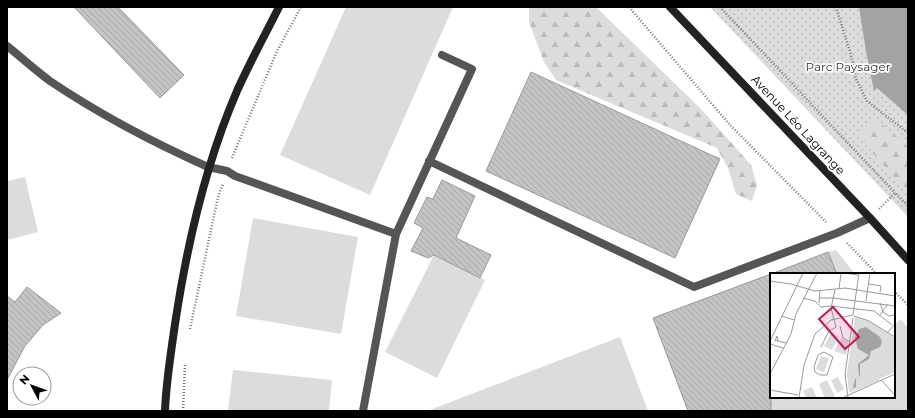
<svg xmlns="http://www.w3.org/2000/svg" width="915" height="418" viewBox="0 0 915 418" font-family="Montserrat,sans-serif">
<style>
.green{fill:url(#green-dots)}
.forest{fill:url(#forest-firs)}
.pitch{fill:#dcdcdc}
.water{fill:#a3a3a3}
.building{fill:url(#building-back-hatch);stroke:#999}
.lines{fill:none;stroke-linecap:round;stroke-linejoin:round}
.path{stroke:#777;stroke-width:2.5;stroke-dasharray:1 2;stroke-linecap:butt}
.lane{stroke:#555;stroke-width:8}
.street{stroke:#555;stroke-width:8}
.secondary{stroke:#222;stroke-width:8}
.labels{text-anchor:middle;stroke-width:3.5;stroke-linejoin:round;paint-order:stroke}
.park-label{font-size:12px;fill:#333;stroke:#fff}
.street-label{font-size:12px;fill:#000;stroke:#fff}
.inset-road{fill:none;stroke:#999;stroke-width:1}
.view{fill:#c2185b;fill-opacity:0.15;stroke:#c2185b;stroke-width:2}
.inset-edge{fill:none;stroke:#000;stroke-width:2}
</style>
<defs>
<pattern id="green-dots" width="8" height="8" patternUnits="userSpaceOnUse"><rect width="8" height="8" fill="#dcdcdc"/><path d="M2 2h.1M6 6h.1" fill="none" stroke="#bbb" stroke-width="1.8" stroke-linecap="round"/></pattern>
<pattern id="forest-firs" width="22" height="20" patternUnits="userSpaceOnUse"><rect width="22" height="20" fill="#dcdcdc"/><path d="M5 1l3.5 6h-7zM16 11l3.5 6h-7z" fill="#bbb"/></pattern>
<pattern id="building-back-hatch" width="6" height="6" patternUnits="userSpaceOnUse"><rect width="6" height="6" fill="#c4c4c4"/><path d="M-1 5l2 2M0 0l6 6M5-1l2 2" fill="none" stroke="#a7a7a7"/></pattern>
</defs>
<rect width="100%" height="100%" fill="#fff"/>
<path class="green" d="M710 7H908V217Z"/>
<path class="forest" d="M529 7H596L702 110 751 165 757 185 752 201 736 194 728 168 717 148 556 80 544 62 529 22Z
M873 117 908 146V193L858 136Z"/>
<path class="pitch" d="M346 7H453L370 195 280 155Z
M25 177 38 232 7 240V181Z
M253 218 358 237 341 334 236 316Z
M836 250 855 274H771V397H894V323L895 324 901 319 908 328V411H688L653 318 828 252Z
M434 255 485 280 437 378 385 352Z
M620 337 648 411H427Z
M233 370 332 380 329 411H228Z"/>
<path class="water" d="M859 7H908V115L877 88 874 91 866 51Z"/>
<path class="building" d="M74 7H118L184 75 160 98Z
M531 72 720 159 675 258 486 171Z
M442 180 475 196 456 238 491 255 480 278 434 255 428 258 411 251 423 228 414 223 427 197 433 199Z
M828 252 837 274H775L774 273Z
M771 274V411H688L653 318Z
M27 287 61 313 43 325 25 346 7 380V296L15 302Z"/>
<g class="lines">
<path class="path" d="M629 7 730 125 826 222
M720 7 895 193
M836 7 851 55 856 79 867 101 908 133
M232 158 277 51 301 7
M879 209 895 193 908 206
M847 243 877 274
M894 291 908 305
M190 329 218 197 223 184
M183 411 185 364"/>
<path class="lane" d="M429 161 694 287 837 233 870 218
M208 167 227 171 235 176 396 234 363 411
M396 234 472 69 442 55"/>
<path class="street" d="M7 46C21 57 35 70 50 81 99 114 154 143 208 167"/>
<path class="secondary" d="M670 7 870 218 908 260
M165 411C166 382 171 353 175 324 187 244 205 165 237 91 250 62 265 35 279 7"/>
</g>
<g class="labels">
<g class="park-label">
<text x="848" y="71">Parc Paysager</text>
</g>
<g class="street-label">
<text transform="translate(798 125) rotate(47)" y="4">Avenue Léo Lagrange</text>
</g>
</g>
<g transform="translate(770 273)">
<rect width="125" height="125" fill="#fff"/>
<path d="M85 44 100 49 125 65V99L79 119 77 100ZM51 83 59 85 54 99 46 96Z" fill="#dcdcdc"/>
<path d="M99 85 104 91 98 94 99 87 94 92 98 98 95 103 94 112 108 106 101 100 110 107 80 120V113L85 117 92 112 86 108 90 101 89 94 94 92 90 91 94 86Z" fill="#dcdcdc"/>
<path d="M61 60 69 64 62 77 54 73ZM71 65 78 69 76 82 64 78ZM78 97 85 98 88 101 83 105 81 112H78ZM68 104 74 116 67 120 61 107ZM57 107 65 123 61 125H55L49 111ZM42 114 47 125H36L33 118Z" fill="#dcdcdc"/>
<path d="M96 54 110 64 112 69 110 74 101 78 99 86 90 91V103L86 106V114L83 115 85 106 89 104 88 91 99 82 88 76 85 65 89 56Z" fill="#a3a3a3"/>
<path class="inset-road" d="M74 0 88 2M0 8 21 11 45 18 76 15M99 11 111 13 110 19M75 15 125 23M69 16 71 0M33 25 45 28 51 34 61 33M50 25H63M63 25 125 33M96 28 100 0M49 30 50 18M110 30 113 39 119 43 125 42M61 33 104 38 122 52M83 42 89 0M110 42 118 31M12 43 24 47M84 43 99 48 125 64M70 53 73 65 80 69M117 60 125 51M0 68 33 0M8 68H5L7 63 8 68 16 70M0 71 13 75M51 74 59 58 66 54 61 35 65 17M54 79 63 84 57 102H50L45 99 44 94 48 82ZM0 101 21 61 26 41 47 0M111 107 125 122M0 117 28 122M29 125 34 92 45 61 61 47 83 42M72 125 125 101M78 125 75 101 83 45"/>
<path class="view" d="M63 34 89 64 75 76 49 46Z"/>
<rect width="125" height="125" class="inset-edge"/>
</g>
<rect width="915" height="418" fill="none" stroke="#000000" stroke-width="16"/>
<g transform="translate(32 386) rotate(311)"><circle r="19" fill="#ffffff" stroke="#999999"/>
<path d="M0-3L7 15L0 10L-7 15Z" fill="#000000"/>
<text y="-6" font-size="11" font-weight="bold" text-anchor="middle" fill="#000000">N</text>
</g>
</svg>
